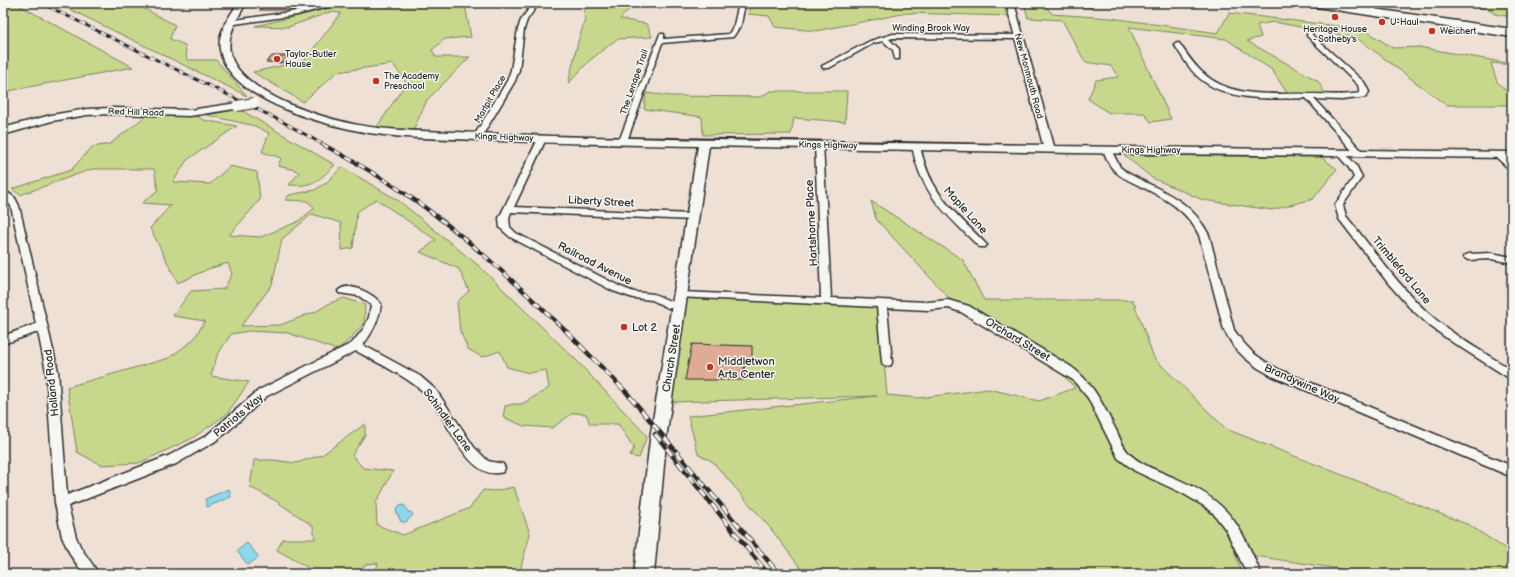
<svg xmlns="http://www.w3.org/2000/svg" width="1515" height="577" viewBox="0 0 1515 577" font-family="'Balsamiq Sans',sans-serif">
<style>
.green{fill:#c7d88c;stroke:#79825c}
.water{fill:#8cd8ec;stroke:#65939f}
.building{fill:#e0ab94;stroke:#2b2b2b}
.lines{fill:none;stroke-linecap:round;stroke-linejoin:round}
.street-casing{stroke:#2b2b2b;stroke-width:3}
.secondary-casing{stroke:#2b2b2b;stroke-width:3}
.highway-casing{stroke:#2b2b2b;stroke-width:3}
.street{fill:#f6f6f2;fill-rule:evenodd}
.secondary{fill:#f6f6f2;fill-rule:evenodd}
.highway{fill:#f6f6f2;fill-rule:evenodd}
.rail-far2-casing{stroke:#2b2b2b;stroke-width:3}
.rail-far1-casing{stroke:#2b2b2b;stroke-width:4}
.rail-casing{stroke:#2b2b2b;stroke-width:4.5}
.rail-far2{stroke:#f6f6f2;stroke-width:2;stroke-dasharray:5.5;stroke-linecap:butt}
.rail-far1{stroke:#f6f6f2;stroke-width:2.5;stroke-dasharray:7;stroke-linecap:butt}
.rail{stroke:#f6f6f2;stroke-width:3;stroke-dasharray:9;stroke-linecap:butt}
.secondary-bridge-casing{stroke:#2b2b2b;stroke-width:12;stroke-linecap:butt}
.secondary-bridge{stroke:#f6f6f2;stroke-width:10}
.poi-dot{fill:#c8321e;stroke:#f6f6f2;stroke-width:1.5}
.labels{text-anchor:middle;stroke-width:3;stroke-linejoin:round;paint-order:stroke}
.far-poi-label{font-size:9px;fill:#2b2b2b;stroke:#f6f6f2;text-anchor:start}
.far-street-label{font-size:9px;fill:#2b2b2b;stroke:#f6f6f2}
.street-label{font-size:11px;fill:#2b2b2b;stroke:#f6f6f2}
.poi-label{font-size:11px;fill:#2b2b2b;stroke:#f6f6f2;text-anchor:start}
</style>
<rect width="100%" height="100%" fill="#efe0d6"/>
<filter id="ink" filterUnits="userSpaceOnUse"><feTurbulence type="fractalNoise" baseFrequency=".025" numOctaves="2"/><feDisplacementMap in="SourceGraphic" scale="8" xChannelSelector="R" yChannelSelector="G"/><feConvolveMatrix kernelMatrix="1 2 1 2 8 2 1 2 1" color-interpolation-filters="sRGB"/></filter>
<g filter="url(#ink)">
<path class="green" d="M3 3H15L133 67 3 92Z
M57 3H140L141 7 175 25 170 39 185 45 187 60H216L247 96Z
M352 3H468L465 5 471 37 445 39 432 50 436 57H470L427 100 412 133 375 130 406 83 393 64 337 72 303 102 253 72 304 61 341 13 330 12 288 27 255 26Z
M588 3H635L620 19 647 24 652 37 617 39 589 61 568 84 578 42 585 20 584 12Z
M751 3H1003L1007 16 907 13 816 31 775 27 769 16 748 14Z
M1024 3H1093L1092 8 1046 6 1052 14 1111 18 1218 33 1229 13 1363 29 1393 48 1419 47 1512 64V65L1491 63 1497 82 1512 96V105H1446L1357 38 1274 22 1257 25 1261 37 1247 41 1318 81 1326 95 1287 93 1272 70 1226 39 1129 27 1171 119 1151 122 1144 113H1109L1088 99 1096 80 1118 77 1111 66 1085 62 1062 20 1028 18Z
M1446 3H1512V17L1494 14 1489 9Z
M770 91H847L845 122 794 118 791 134 703 135 702 117 644 109 646 93 671 96 761 97Z
M239 109 335 165C318 181 313 187 289 185L299 173 295 170 278 166 281 158 262 152 269 133 255 126 207 115Z
M147 115 197 116 203 120 237 126 187 160 173 182 210 184 230 166 257 172 260 200 229 235 261 237 297 222 315 208 307 201 285 200 289 195 315 190 327 182 342 167 399 201 479 266 576 360 647 436 639 458 630 456 634 448 618 424H590L586 414 573 413 552 428 524 426 503 417 505 406 514 404H522L549 388 546 370 529 373 507 367 500 351 482 357 468 349 460 331 457 302 469 291 459 269 420 252 436 240 376 199 357 212 353 248 342 250 341 223 312 214 282 239 272 285 241 326 280 325 317 311 330 303 344 298 365 305 364 323 350 339 337 350 288 333 249 331 231 334 217 356 211 376 249 382 227 414 191 439 139 463 101 465 77 452 67 387 169 358 193 340 205 321 173 316 191 291 224 289 232 274 228 263 208 269 178 283 150 228 171 205 142 203 158 190 154 169H92L20 195 12 189 71 170 92 147 110 144Z
M1124 155 1321 157 1337 169 1313 199 1272 210 1203 200 1152 178Z
M871 201 963 260 984 300H1133L1154 358 1226 429 1469 525 1512 553V574H1373L1235 553 1242 574H805L771 529 713 462 698 454 688 416 877 396 669 402 680 298 879 303 887 395 918 398 989 389 1039 401 1075 388 1041 351 959 309 876 219Z
M365 424V435L352 455 363 468 393 471 376 503 377 525 403 535 470 508 483 490 494 491 514 487 530 534 519 574H375L378 563 366 564 358 574H319L277 550 283 539H315L313 526 276 501 250 487 254 460H273L296 463 322 455Z"/>
<path class="water" d="M229 489 231 497 207 507 205 499Z
M402 505 405 506 408 512H411L413 515 406 522H401L396 511 397 508Z
M247 543 259 557 248 565 237 551Z"/>
<path class="building" d="M266 3H309L306 7 297 10H259Z
M272 56H288L282 63 266 62Z
M692 344 752 346V359L744 361 745 380H685Z"/>
<g class="lines">
<defs>
<path id="street" d="M330 3H341L297 15 228 25 225 23 228 21 297 11Z
M533 3H539L527 20 524 29 519 70 515 81 481 138H475L474 136 507 81 511 70 518 29 521 20Z
M739 3H745L741 25 733 37 662 43 627 141 623 143H620L619 141 660 34H664V39L729 34 734 25Z
M1370 3H1376V11H1372Z
M1308 30H1312V35L1364 82 1369 92 1366 97 1342 100 1314 99 1362 151 1363 153 1362 155H1356L1306 98C1271 99 1225 102 1197 76 1188 67 1181 55 1174 44L1179 43C1186 53 1193 64 1202 72 1230 99 1273 93 1308 94 1326 94 1343 96 1360 93L1358 85 1307 36Z
M893 34 1019 35 1022 37 1019 39 893 38 889 39 899 49V59H895L893 50 883 41 874 43 829 68H823L822 66 870 41Z
M539 137H542L546 139 514 207 693 214 698 217 693 220 511 212 509 218 510 227 516 233 621 287 634 292 654 294 670 301 683 302 684 305 683 308H668L652 300 633 298 613 291 510 237 500 228 499 218Z
M816 142H819L823 144 831 298 928 302 948 300 969 306 1070 366C1093 382 1103 405 1116 430 1119 436 1122 445 1127 451 1139 465 1159 471 1175 478 1228 501 1239 522 1261 574H1247L1226 530 1213 513 1204 506 1182 493 1135 471 1118 458 1088 398 1073 380 961 312 948 308 928 310 887 308 892 362 891 365 887 366 883 365 882 362 877 307 677 297 676 295 681 292 821 298 815 144Z
M913 144H919L920 146C930 194 953 210 985 243L987 245 985 247H979C946 213 921 195 912 146Z
M1104 148H1110L1120 167 1126 172C1160 191 1190 198 1209 235L1234 330 1242 341 1253 353 1266 362 1280 370 1512 466V477L1272 376 1258 368 1245 358 1234 347 1224 330 1199 235C1186 208 1162 197 1136 184 1128 180 1118 176 1113 169 1108 164 1106 156 1103 150Z
M1337 151H1343L1356 165 1362 177 1343 205 1346 216C1373 249 1396 283 1427 312 1452 335 1483 352 1512 370V380L1452 342 1430 326 1409 307 1388 283 1339 219 1335 205 1354 177 1349 168 1336 153Z
M1496 153H1502L1512 162V170L1509 169 1496 157 1495 155Z
M3 189 15 198 19 206 58 371 67 495 168 456 206 436 259 390 352 343 364 328 369 317 371 305 359 296 339 293 338 291C347 280 375 294 381 304 379 320 373 332 363 345L420 376 436 390 474 447 488 461 503 464 505 468 503 472C467 484 446 413 426 394 406 376 380 364 356 351L267 396 225 434 214 442 176 464 68 506 76 537 81 548 99 574H84L71 556 62 537 55 503 46 371 38 332 3 344V336L36 324 11 206 3 197Z
M1491 253 1512 257V263L1491 259 1468 260 1463 257 1468 254Z"/>
<path id="secondary" d="M238 3H246C234 24 220 46 238 69 262 99 317 116 353 124 387 131 422 131 456 132 501 134 545 136 590 137 741 141 892 143 1043 145L1006 3H1014L1054 146 1512 152V158L1073 153 709 146 667 432 654 574H634L651 432 698 146C624 145 551 143 477 140 436 138 394 139 354 130 314 122 228 97 220 50 217 33 229 17 238 3Z
M237 103 242 106 241 108 190 116 112 114 87 115 52 121 3 135V128L51 115 87 109 112 108 190 110Z"/>
<path id="highway" d="M1304 3H1333L1512 29V37L1310 6 1306 5Z"/>
</defs>
<use href="#street" class="street-casing"/>
<use href="#secondary" class="secondary-casing"/>
<use href="#highway" class="highway-casing"/>
<use href="#street" class="street"/>
<use href="#secondary" class="secondary"/>
<use href="#highway" class="highway"/>
<defs>
<path id="rail-far2" d="M41 3 283 122 324 145"/>
<path id="rail-far1" d="M322 144C354 161 386 180 416 201 471 240 519 287 568 333"/>
<path id="rail" d="M567 332 627 393 779 574
M655 434 768 574"/>
</defs>
<use href="#rail-far2" class="rail-far2-casing"/>
<use href="#rail-far1" class="rail-far1-casing"/>
<use href="#rail" class="rail-casing"/>
<use href="#rail-far2" class="rail-far2"/>
<use href="#rail-far1" class="rail-far1"/>
<use href="#rail" class="rail"/>
<defs>
<path id="secondary-bridge" d="M237 106 254 103"/>
</defs>
<use href="#secondary-bridge" class="secondary-bridge-casing"/>
<use href="#secondary-bridge" class="secondary-bridge"/>
</g>
</g>
<g class="poi-dot">
<circle cx="1335" cy="17" r="4"/>
<circle cx="1382" cy="22" r="4"/>
<circle cx="1432" cy="31" r="4"/>
<circle cx="277" cy="59" r="4"/>
<circle cx="376" cy="81" r="4"/>
<circle cx="624" cy="327" r="4"/>
<circle cx="710" cy="367" r="4"/>
</g>
<g class="labels">
<g class="far-poi-label">
<text x="1390" y="25">U-Haul</text>
<text x="1335" y="32" text-anchor="middle">Heritage House<tspan x="1335" dy="10">- Sotheby's</tspan></text>
<text x="1440" y="34">Weichert</text>
<text x="285" y="57">Taylor-Butler<tspan x="285" dy="10">House</tspan></text>
<text x="384" y="79">The Academy<tspan x="384" dy="10">Preschool</tspan></text>
</g>
<g class="far-street-label">
<text x="931" y="31">Winding Brook Way</text>
<text transform="translate(1029 76) rotate(75)" y="3">New Monmouth Road</text>
<text transform="translate(634 82) rotate(-71)" y="3">The Lenape Trail</text>
<text transform="translate(490 99) rotate(-60)" y="3">Marlpit Place</text>
<text transform="translate(136 112) rotate(2)" y="3">Red Hill Road</text>
<text transform="translate(504 137) rotate(2)" y="3">Kings Highway</text>
<text transform="translate(828 145) rotate(1)" y="3">Kings Highway</text>
<text x="1151" y="153">Kings Highway</text>
</g>
<g class="street-label">
<text transform="translate(601 201) rotate(3)" y="4">Liberty Street</text>
<text transform="translate(966 210) rotate(48)" y="4">Maple Lane</text>
<text transform="translate(811 223) rotate(-93)" y="4">Hartshorne Place</text>
<text transform="translate(595 263) rotate(27)" y="4">Railroad Avenue</text>
<text transform="translate(1402 270) rotate(50)" y="4">Trimbleford Lane</text>
<text transform="translate(1018 339) rotate(31)" y="4">Orchard Street</text>
<text transform="translate(671 358) rotate(-81)" y="4">Church Street</text>
<text transform="translate(51 383) rotate(-96)" y="4">Holland Road</text>
<text transform="translate(1302 383) rotate(24)" y="4">Brandywine Way</text>
<text transform="translate(238 415) rotate(-40)" y="4">Patriots Way</text>
<text transform="translate(448 420) rotate(54)" y="4">Schindler Lane</text>
</g>
<g class="poi-label">
<text x="632" y="331">Lot 2</text>
<text x="718" y="365">Middletwon<tspan x="718" dy="13">Arts Center</tspan></text>
</g>
</g>
<rect width="1515" height="577" fill="none" stroke="#f6f6f2" stroke-width="16"/>
<rect x="8" y="8" width="1499" height="561" fill="none" stroke="#2b2b2b" stroke-width="1.5" filter="url(#ink)"/>
</svg>
